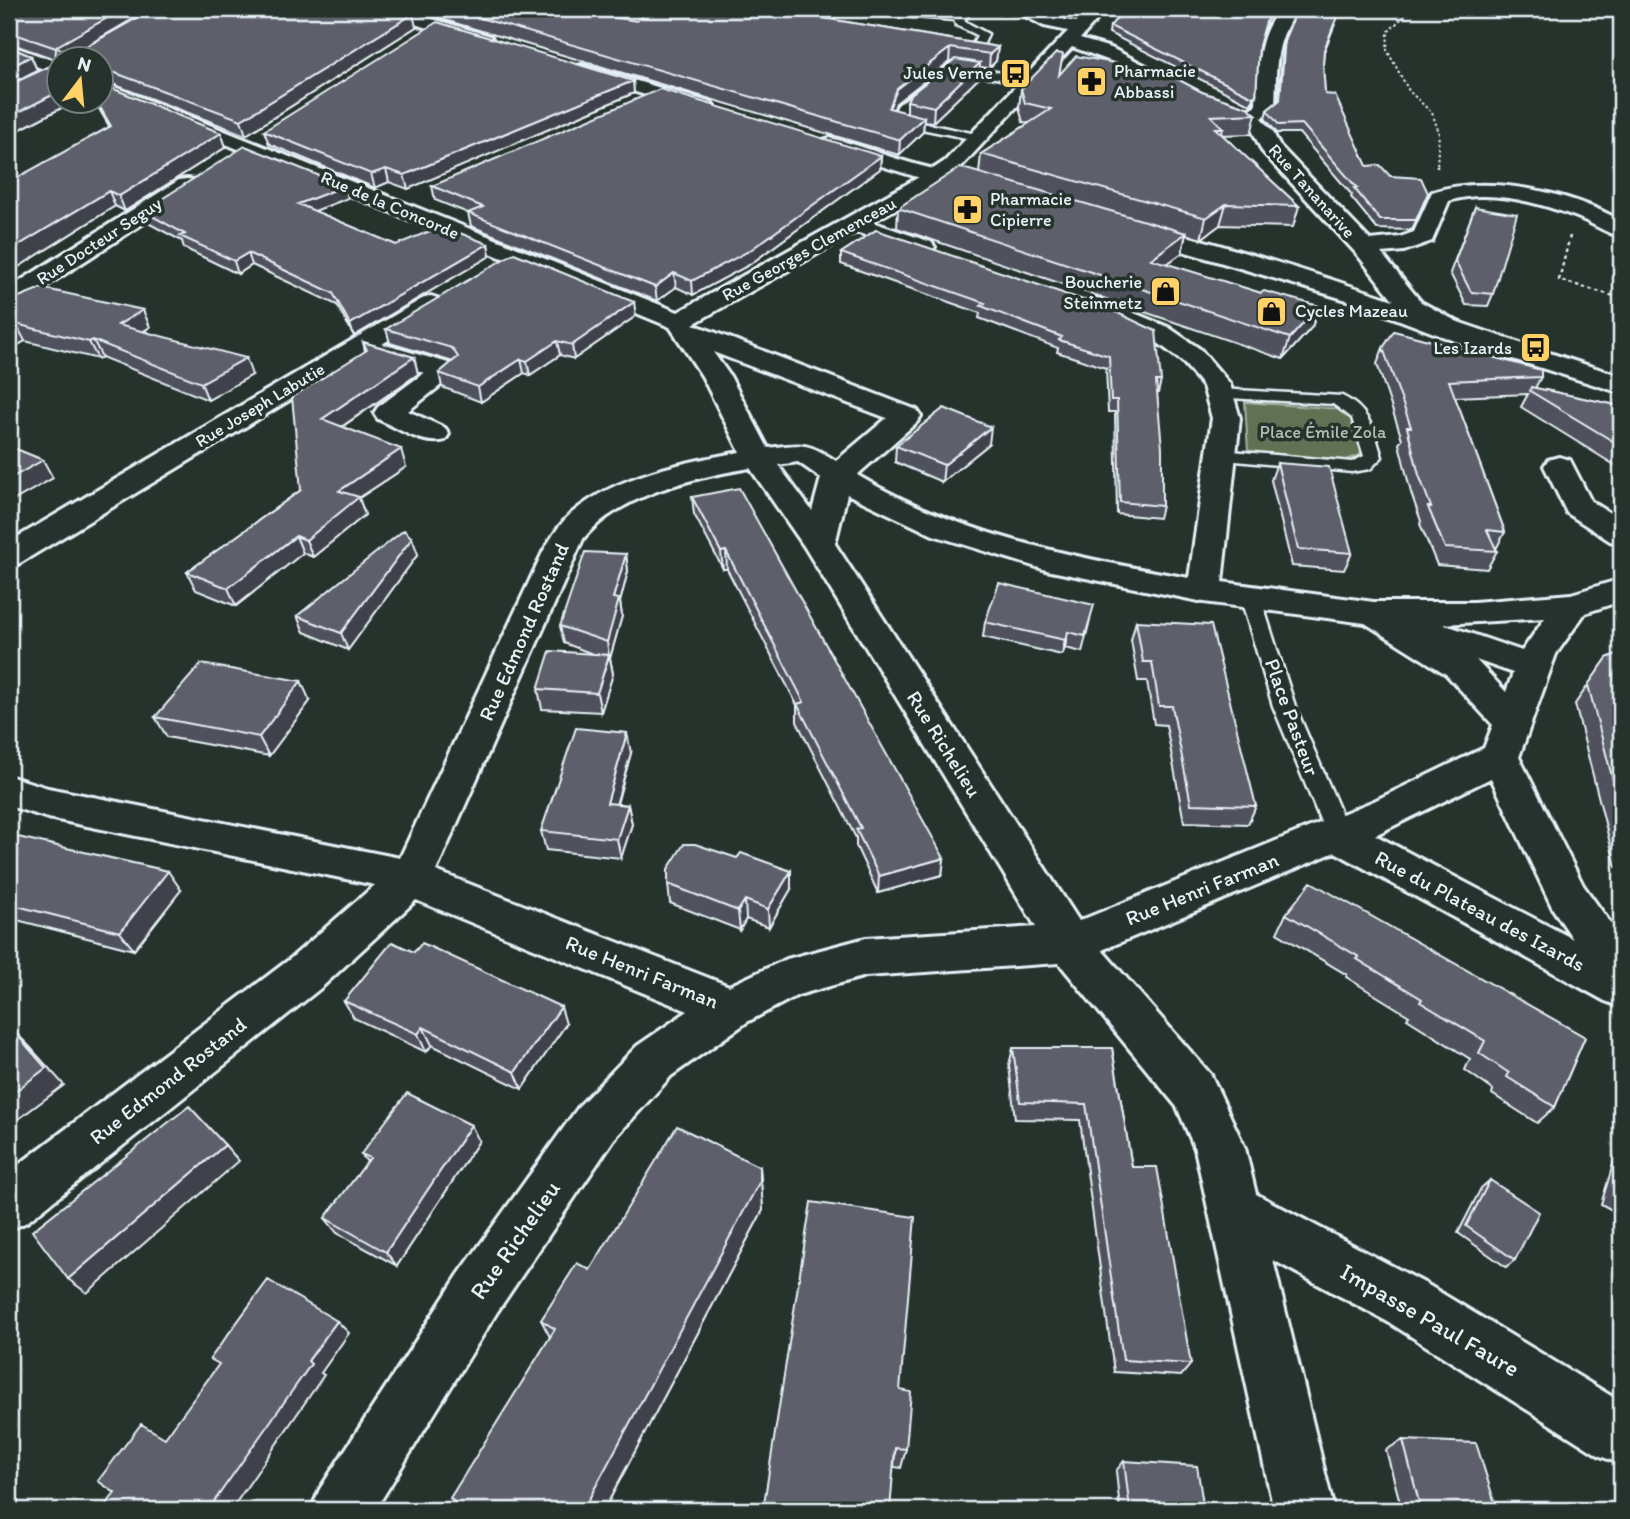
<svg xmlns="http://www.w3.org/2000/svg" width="1630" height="1519" viewBox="0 0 1630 1519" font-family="Itim,sans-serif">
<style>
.green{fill:#627152;stroke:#a5b1a5;stroke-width:2}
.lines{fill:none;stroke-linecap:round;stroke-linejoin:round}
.lane-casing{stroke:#e8f1f8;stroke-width:5}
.street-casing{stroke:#e8f1f8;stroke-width:6}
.secondary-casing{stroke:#e8f1f8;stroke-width:6}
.path-far1{stroke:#e8f1f8;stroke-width:2;stroke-dasharray:2.5 2.5;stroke-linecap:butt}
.path{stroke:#e8f1f8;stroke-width:2.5;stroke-dasharray:3.5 3.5;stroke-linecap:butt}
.lane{fill:#26332d;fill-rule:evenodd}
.street{fill:#26332d;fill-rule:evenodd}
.secondary{fill:#26332d;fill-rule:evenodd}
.wall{fill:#50515c;stroke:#e8f1f8;stroke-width:2;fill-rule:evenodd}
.shaded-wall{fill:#41424b;stroke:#e8f1f8;stroke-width:2}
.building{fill:#5d5e6b;stroke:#e8f1f8;stroke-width:2}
.labels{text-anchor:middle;stroke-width:7;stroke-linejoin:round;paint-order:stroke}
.far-poi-label{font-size:18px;fill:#e8f1f8;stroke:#26332d;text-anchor:start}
.far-street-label{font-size:18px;fill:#e8f1f8;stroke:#26332d}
.far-park-label{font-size:18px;fill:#b2beb6;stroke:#26332d}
.street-label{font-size:21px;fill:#e8f1f8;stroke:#26332d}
.near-street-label{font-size:24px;fill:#e8f1f8;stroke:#26332d}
</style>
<rect width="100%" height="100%" fill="#26332d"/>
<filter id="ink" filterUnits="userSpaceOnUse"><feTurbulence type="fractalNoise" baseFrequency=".0143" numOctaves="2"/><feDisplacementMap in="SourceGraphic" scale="14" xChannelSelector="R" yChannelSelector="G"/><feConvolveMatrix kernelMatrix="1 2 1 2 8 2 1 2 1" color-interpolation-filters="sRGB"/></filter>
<g filter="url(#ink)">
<path class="green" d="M1245 402 1341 409 1354 418 1366 449 1358 456 1343 461 1248 452Z"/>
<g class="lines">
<defs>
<path id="lane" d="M829 9H839L830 24 853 28V32L823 29 819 23Z
M843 9 957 14 962 9H972L964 21 988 34 980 53 975 56 950 49 955 46 971 49 977 35 956 25 954 20 848 12Z
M951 64 1030 78 1035 81 1030 84 953 71 907 109 903 119 981 135V141L892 123 890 121 898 105Z
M1219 389 1342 396C1369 409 1374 430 1382 457L1370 469 1352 472 1215 459 1212 455 1215 451 1221 450 1352 462 1364 456 1352 418 1333 404 1213 397 1211 394 1213 391Z
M1251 593 1258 594 1261 599 1295 706 1350 834 1347 841 1338 843 1329 841 1273 706 1241 599 1244 594Z"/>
<path id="street" d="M1012 9C1035 8 1054 18 1076 22L1089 9H1106L1080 39 1111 48 1213 100 1246 111 1256 105C1258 71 1256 37 1280 9H1297C1273 46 1277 65 1275 108L1261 118 1273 132 1279 145 1370 240 1400 237 1414 232 1432 192C1487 174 1572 192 1621 221V237C1606 233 1592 223 1577 217 1540 203 1488 188 1449 201L1432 241 1404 251 1381 253 1421 302 1467 327 1471 332 1467 337 1458 340 1449 337 1403 312 1356 253 1262 151 1253 132 1244 124 1199 108 1116 63 1072 47 959 169 946 181 872 222 931 242 935 247 931 252H915L856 232 693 324 917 410 921 416 917 422 857 475C958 535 1075 558 1189 578L1212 418 1203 386 1182 361 1150 337 1087 311 1083 306 1087 301 1096 298 1105 301 1168 327 1200 349 1230 384 1240 418 1222 582 1374 602H1474L1571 594 1621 579V601L1585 613 1556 654 1519 757 1583 885 1621 938V1007L1605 1001 1335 852 1102 950 1211 1075 1245 1148 1256 1194 1428 1285 1621 1402V1464L1600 1456 1390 1323 1273 1260 1334 1510H1274L1195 1149 1177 1107 1059 963 866 976 798 995 747 1022 671 1076 614 1139 497 1312 375 1510H311L320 1489 459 1274 580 1105 637 1046 688 1011 416 900 322 987 27 1222 9 1230V1172L290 959 375 885 48 818 9 806V776L48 788 400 858 543 552C551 538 560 523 572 513 617 475 685 462 740 452L702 376 670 327 102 93V82L678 312 930 171 945 161 1068 31 1044 26ZM713 352 887 418 836 461C807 442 802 444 768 448L730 376ZM798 462 821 478 812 511 778 465ZM750 468 804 546 1036 927 866 938 787 959 729 986 436 871 583 539C619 494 697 477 750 468ZM847 494 933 535 1046 570 1204 602 1365 623 1446 674 1493 725 1484 748 1374 801 1079 921 835 544ZM1545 618 1522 651 1443 624ZM1476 660 1513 673 1506 692ZM1491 778 1553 909 1573 939 1375 835Z
M9 45 60 63V75L9 56Z
M187 179 195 180 198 185 195 190 18 304 9 306V288L179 180Z
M431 296 440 299 444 304 440 309 382 344 455 365 459 371 408 411 445 428 449 434 445 440C423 446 398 428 378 419L374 413 378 407 424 373 364 355 20 563 9 566V542L422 299Z
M1559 457 1570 460 1591 501 1621 520V544L1610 541 1567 513 1544 466 1548 460Z"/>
<path id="secondary" d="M375 9H399L490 36 493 40 490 44H478L377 12Z
M582 65 712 103 715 107 705 113 576 74 573 70 576 66Z
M830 138C868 147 906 165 945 171 960 173 997 177 1006 189L1003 194 995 195 964 186 930 181 823 148 820 144 823 140Z
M1133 222C1299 263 1459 325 1621 376V393L1455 341 1347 300 1125 234 1122 229 1125 224Z"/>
</defs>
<use href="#lane" class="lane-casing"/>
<use href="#street" class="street-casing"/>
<use href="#secondary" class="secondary-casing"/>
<path class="path-far1" d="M1418 9 1406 14 1388 32 1387 50 1409 91 1432 113 1439 132 1437 167
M1611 9 1621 16"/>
<path class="path" d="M1437 168V165
M1570 236 1559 280 1621 298"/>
<use href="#lane" class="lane"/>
<use href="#street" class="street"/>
<use href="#secondary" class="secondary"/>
</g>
<path class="wall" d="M9 9H150L81 49 416 27 246 135 102 80V60H60L73 102 9 135V47L31 56 37 70 15 82 55 64V59L9 43Z
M408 9H573L593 14 637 21 649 9H827L821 16 823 18 998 47 996 61 989 68 980 67 979 78 933 122 924 121 923 132 899 155ZM949 62H951L907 101V113L894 110 896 103Z
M891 9H943L942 11Z
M1297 9H1341L1324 52 1323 64 1325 94 1367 166 1428 193 1412 230 1377 229 1351 197 1352 195 1299 133H1277L1265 118 1267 110 1278 101 1283 46 1285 38Z
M1110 26 1264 30 1259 47 1256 95 1253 103 1251 105 1109 33Z
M1060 74 1202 92 1256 114 1251 134 1222 135 1299 206 1293 227 1220 225 1201 239 1186 234 1182 253 1167 264 1261 293 1319 306 1312 327 1283 359 897 228 898 208 979 173 981 154 1029 123 1023 122 1019 108 1021 89Z
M633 81 634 93 408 189 389 182 375 188 269 144 264 131Z
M95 102H102L221 133 226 147 125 211 115 206 9 273 109 126Z
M881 156 880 169 749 265 693 295 676 287 657 301 471 226 468 213 435 200 432 186Z
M348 198 314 211 396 245 488 244 490 256 354 336 337 305 252 265 238 274 184 248 182 241 148 223 143 211Z
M1475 207 1493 294 1488 306 1466 305 1450 273Z
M876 230 1161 381 1158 393H1157L1162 506 1159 518 1117 514 1115 412H1108L1106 368 1057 352 1058 348 979 318 980 313 841 264V253Z
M9 301 150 327 144 331 252 375 208 400 102 357 98 359 25 341 9 350Z
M636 316 574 359 560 355 530 375 524 373 481 402 442 387 439 373 453 362 390 343 386 329Z
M363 342 414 357 418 374 342 427 406 467 359 498 365 515 313 557 303 553 236 606 196 590 187 572 301 490 365 351Z
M1383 348 1541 377 1535 388 1621 406V469L1521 407 1528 394 1455 397 1505 532 1496 549 1497 551 1487 569 1437 565 1420 524 1421 521 1411 493 1399 444 1402 439 1377 364Z
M989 444 942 482 895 462 896 446Z
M1277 463 1352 553 1344 570 1292 566 1271 480Z
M692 497 944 858 942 875 878 893 856 846V838L797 722V705L727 569H723L694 514Z
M418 554 348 650 304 632 297 616Z
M626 554 628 571 620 602 622 616 610 658 613 674 601 712 542 709 538 689 593 654 564 643 560 626Z
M1090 620 1082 652 1065 648 1062 655 983 637 985 622Z
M1136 621 1256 806 1248 824 1184 822 1166 725 1154 724 1147 681H1138L1131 640Z
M1621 652V868L1616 867 1575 704 1607 658Z
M310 701 269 756 167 737 155 717Z
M631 753 617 804 628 805 632 824 621 858 546 850 541 831Z
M9 835 181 890 134 950 9 918Z
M668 884 791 889 769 927 746 919 740 930 670 903Z
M1286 914 1585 1037 1555 1107 1537 1123 1492 1094 1493 1090 1465 1070 1470 1059 1407 1019 1409 1016 1346 977 1347 975 1277 933Z
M344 1001 566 1024 522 1089 432 1045 426 1052 354 1018Z
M1013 1048H1112L1132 1167 1191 1364 1181 1376 1114 1372 1080 1120 1015 1119 1009 1065Z
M1621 1138V1215L1601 1204Z
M479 1141 397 1266 337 1233 325 1218 367 1162 361 1154Z
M760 1167 763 1210 604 1510H452L550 1337 541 1320 590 1270Z
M1490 1180 1515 1260 1506 1267 1458 1233 1481 1188Z
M900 1390 906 1449 901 1468 894 1467Z
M1403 1440 1497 1510H1402L1386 1450Z
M1124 1461 1204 1510H1120L1116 1471Z"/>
<path class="shaded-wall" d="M123 9H150L62 60 57 46Z
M817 9H827L817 21Z
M1274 9H1277L1264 30 1266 22Z
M413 14 416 27 246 135 241 120Z
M998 47 996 61 989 68 990 54Z
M950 48 949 62 896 103 888 123 889 108 897 89Z
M31 56 37 70 9 85V68Z
M980 63 979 78 933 122 934 107Z
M633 81 634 93 408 189 404 175Z
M60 91V102H73L9 135V117Z
M1256 95 1253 103 1251 105 1253 97Z
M924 117 923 132 899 155 900 140Z
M1215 128H1223L1219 147Z
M221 133 226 147 125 211 119 196Z
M881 156 880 169 749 265 693 295 692 281Z
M386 169 389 182 375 188 371 174Z
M345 186 348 198 302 216 298 204Z
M109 191 115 206 9 273V251Z
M1226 204 1220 225 1201 239 1206 218Z
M1186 233 1182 253 1146 279 1151 259Z
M488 244 490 256 354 336 350 324Z
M248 253 252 265 238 274 234 261Z
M674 273 676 287 657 301 655 287Z
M634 302 636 316 574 359 572 345Z
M1319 306 1312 327 1283 359 1290 338Z
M143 310 150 327 126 342 118 325Z
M16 324 25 341 9 350V328Z
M93 340 102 357 98 359 89 342Z
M557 341 560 355 530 375 527 361Z
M414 357 418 374 328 436 322 419Z
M246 358 252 375 208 400 201 383Z
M521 359 524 373 481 402 478 387Z
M991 427 989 444 942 482 944 465Z
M401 449 406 467 359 498 365 515 313 557 306 540 339 491Z
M43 460 53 478 9 503V479Z
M296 536 303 553 236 606 228 588Z
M412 538 418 554 348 650 341 633Z
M726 551 727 569H723L721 552Z
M626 554 628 571 620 602 622 616 610 658 613 674 601 712 597 693 609 656 607 642 613 598Z
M1068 632 1065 648 1062 655 1065 640Z
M301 681 310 701 269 756 259 737Z
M627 733 631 753 611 822 607 803Z
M628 805 632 824 621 858 617 839Z
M944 858 942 875 878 893 879 876Z
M168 871 181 890 134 950 120 932Z
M791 871V889L769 927 768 909Z
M745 900 746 919 740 930 738 911Z
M561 1007 566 1024 522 1089 515 1072Z
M423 1027 432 1045 426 1052 418 1034Z
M12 1029 29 1046 64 1085 9 1126V1096Z
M471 1125 479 1141 397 1266 386 1252Z
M225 1145 239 1161 87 1293 68 1279Z
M760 1167 763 1210 604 1510H583Z
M337 1321 349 1333 321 1373 324 1375 231 1510H208L308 1361Z"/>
<path class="building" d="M9 9H123L57 46 59 49H82L153 9H397L413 14 241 120 102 68V60H60V91L9 117V85L55 64 56 48 9 32Z
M449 9H573L593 14 637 21 649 9H817L823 18 998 47 990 54 950 48 897 89 889 108 924 117 900 140Z
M1125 9H1274L1266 22 1259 46 1256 95 1253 97 1110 26Z
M1297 9H1340L1324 50 1323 64 1325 94 1335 95 1367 166 1380 165 1390 176 1421 178 1428 193 1416 220H1380L1354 188H1357L1302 124 1279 125 1267 110 1280 100 1285 38Z
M437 22 633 81 404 175 386 169 371 174 264 131Z
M9 47 31 56 9 68Z
M1056 53 1063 54 1059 75 1076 56 1164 72 1202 92 1247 107 1256 114 1211 116 1223 128H1215L1299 206 1226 204 1206 218 981 154 1051 109 1025 103 1021 89Z
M955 59 980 63 934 107 907 101 910 95Z
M102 84 221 133 119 196 109 191 9 251V182L111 126 97 102H102Z
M660 89 881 156 749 251 692 281 674 273 655 287 468 213 483 207 432 186Z
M245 146 345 186 298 204 396 245 442 226 488 244 350 324 333 293 248 253 234 261 180 236 185 234 143 211Z
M959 168 966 169 1186 233 1151 259 1261 293 1264 291 1319 306 1290 338 898 208Z
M1475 207 1517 214 1493 294 1471 292 1455 261Z
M876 230 1107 308 1156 331 1161 381H1156L1162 448V506L1120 502 1117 400H1111L1109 356 1059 340 1062 337 981 306 985 303 841 253Z
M514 253 634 302 572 345 557 341 527 361 521 359 478 387 439 373 458 357 452 348 386 329Z
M41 288 143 310 118 325 246 358 201 383 93 340 89 342 16 324 9 328V301Z
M1394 331 1541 370V377L1449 381 1505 532 1487 530 1497 551 1445 548 1428 507H1431L1419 475 1407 427H1411L1383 348Z
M363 342 414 357 322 419 401 449 339 491 359 497 306 540 296 536 228 588 187 572 301 490 292 397 367 350Z
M1531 387 1621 406V446L1530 391Z
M944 408 991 427 944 465 896 446Z
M9 446 43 460 9 479Z
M1277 463 1329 467 1352 553 1298 549Z
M739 488 944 858 879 876 856 829 861 828 797 704 804 702 726 551 721 552 692 497Z
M404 530 412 538 341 633 297 616Z
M585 552 626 554 613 598 619 599 607 642 560 626Z
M999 583 1094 605 1085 636 1068 632 1065 640 985 622Z
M1136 621 1211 625 1256 806 1191 804 1172 706H1159L1152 662H1143Z
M550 651 609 655 597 693 538 689Z
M1621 652V811L1588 685 1607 658Z
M201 664 301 681 259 737 155 717Z
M576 728 627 733 607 803 628 805 617 839 541 831Z
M9 835 168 871 120 932 9 904Z
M684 844H695L737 858 741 853 791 871 768 909 745 900 738 911 668 884V869Z
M1311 882 1585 1037 1555 1107 1507 1077 1509 1073 1479 1053 1485 1041 1420 1002 1422 999 1357 959 1359 957 1286 914Z
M392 942 414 952 422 943 561 1007 515 1072 423 1027 418 1034 344 1001Z
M12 1029 46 1068 9 1096V1031Z
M1013 1048H1112L1132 1167H1157L1191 1364 1123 1360 1086 1104 1020 1102Z
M407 1093 471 1125 386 1252 325 1218 370 1158 361 1154Z
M189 1106 225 1145 68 1279 32 1231Z
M677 1126 760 1167V1181L583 1510H452L455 1503 450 1498 555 1329 541 1320 577 1263 590 1270Z
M1490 1180 1539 1212 1515 1260 1466 1226Z
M811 1202 915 1217 900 1390 911 1392 906 1449 895 1448 890 1510H763Z
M268 1280 337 1321 308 1361 311 1364 208 1510H102L115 1493 98 1481 141 1424 165 1438 219 1364 210 1359Z
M1403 1440 1476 1443 1497 1510H1421Z
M1124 1461 1197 1466 1204 1510H1130Z"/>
</g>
<defs>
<symbol id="bus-square" viewBox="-11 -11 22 22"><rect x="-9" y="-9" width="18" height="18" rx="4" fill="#ffd166" stroke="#26332d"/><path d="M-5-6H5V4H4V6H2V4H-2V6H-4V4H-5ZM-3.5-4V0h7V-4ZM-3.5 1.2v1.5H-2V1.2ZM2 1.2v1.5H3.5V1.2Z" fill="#111"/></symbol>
<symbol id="pharmacy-square" viewBox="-11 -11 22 22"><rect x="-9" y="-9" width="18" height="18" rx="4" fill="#ffd166" stroke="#26332d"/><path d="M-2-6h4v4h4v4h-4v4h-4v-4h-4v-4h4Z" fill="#111"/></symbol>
<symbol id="shop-square" viewBox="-11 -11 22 22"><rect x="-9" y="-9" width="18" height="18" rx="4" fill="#ffd166" stroke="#26332d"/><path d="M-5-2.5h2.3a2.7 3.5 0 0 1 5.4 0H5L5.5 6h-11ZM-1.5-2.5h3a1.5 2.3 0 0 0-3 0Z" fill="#111"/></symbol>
</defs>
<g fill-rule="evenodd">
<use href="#bus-square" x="998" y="56" width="35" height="35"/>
<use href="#pharmacy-square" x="1074" y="64" width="35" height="35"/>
<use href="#pharmacy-square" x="950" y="192" width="35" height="35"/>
<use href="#shop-square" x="1148" y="274" width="35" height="35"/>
<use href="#shop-square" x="1254" y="294" width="35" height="35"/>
<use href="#bus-square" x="1518" y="330" width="35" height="35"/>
</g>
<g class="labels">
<g class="far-poi-label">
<text x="1114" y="77">Pharmacie<tspan x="1114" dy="21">Abbassi</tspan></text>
<text x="993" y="79" text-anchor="end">Jules Verne</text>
<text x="990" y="205">Pharmacie<tspan x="990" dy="21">Cipierre</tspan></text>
<text x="1142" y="288" text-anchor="end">Boucherie<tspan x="1142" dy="21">Steinmetz</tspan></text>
<text x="1295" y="317">Cycles Mazeau</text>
<text x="1512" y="354" text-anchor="end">Les Izards</text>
</g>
<g class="far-street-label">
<text transform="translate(1312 191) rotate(48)" y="6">Rue Tananarive</text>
<text transform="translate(390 205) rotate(23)" y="6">Rue de la Concorde</text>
<text transform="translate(99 241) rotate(-33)" y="6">Rue Docteur Seguy</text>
<text transform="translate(809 249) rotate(-29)" y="6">Rue Georges Clemenceau</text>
<text transform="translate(260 405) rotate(-31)" y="6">Rue Joseph Labutie</text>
</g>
<g class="far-park-label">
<text x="1323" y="438">Place Émile Zola</text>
</g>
<g class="street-label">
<text transform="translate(524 632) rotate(-66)" y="7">Rue Edmond Rostand</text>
<text transform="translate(1292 717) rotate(70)" y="7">Place Pasteur</text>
<text transform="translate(944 744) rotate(58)" y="7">Rue Richelieu</text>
<text transform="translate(1202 889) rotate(-22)" y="7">Rue Henri Farman</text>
<text transform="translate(1480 911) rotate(28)" y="7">Rue du Plateau des Izards</text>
<text transform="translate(642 972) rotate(22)" y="7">Rue Henri Farman</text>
<text transform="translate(168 1081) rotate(-38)" y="7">Rue Edmond Rostand</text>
</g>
<g class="near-street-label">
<text transform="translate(515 1240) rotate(-55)" y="8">Rue Richelieu</text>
<text transform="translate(1430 1320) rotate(30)" y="8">Impasse Paul Faure</text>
</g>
</g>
<rect width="1630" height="1519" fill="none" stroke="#26332d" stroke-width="35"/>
<rect x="18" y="18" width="1595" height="1484" fill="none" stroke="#e8f1f8" stroke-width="2.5" filter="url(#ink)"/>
<g transform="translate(80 80) rotate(16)"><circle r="33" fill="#26332d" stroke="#747f7e" stroke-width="2"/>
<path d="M0-5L12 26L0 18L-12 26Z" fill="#ffd166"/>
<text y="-10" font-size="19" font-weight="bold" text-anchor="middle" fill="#e8f1f8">N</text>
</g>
</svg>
